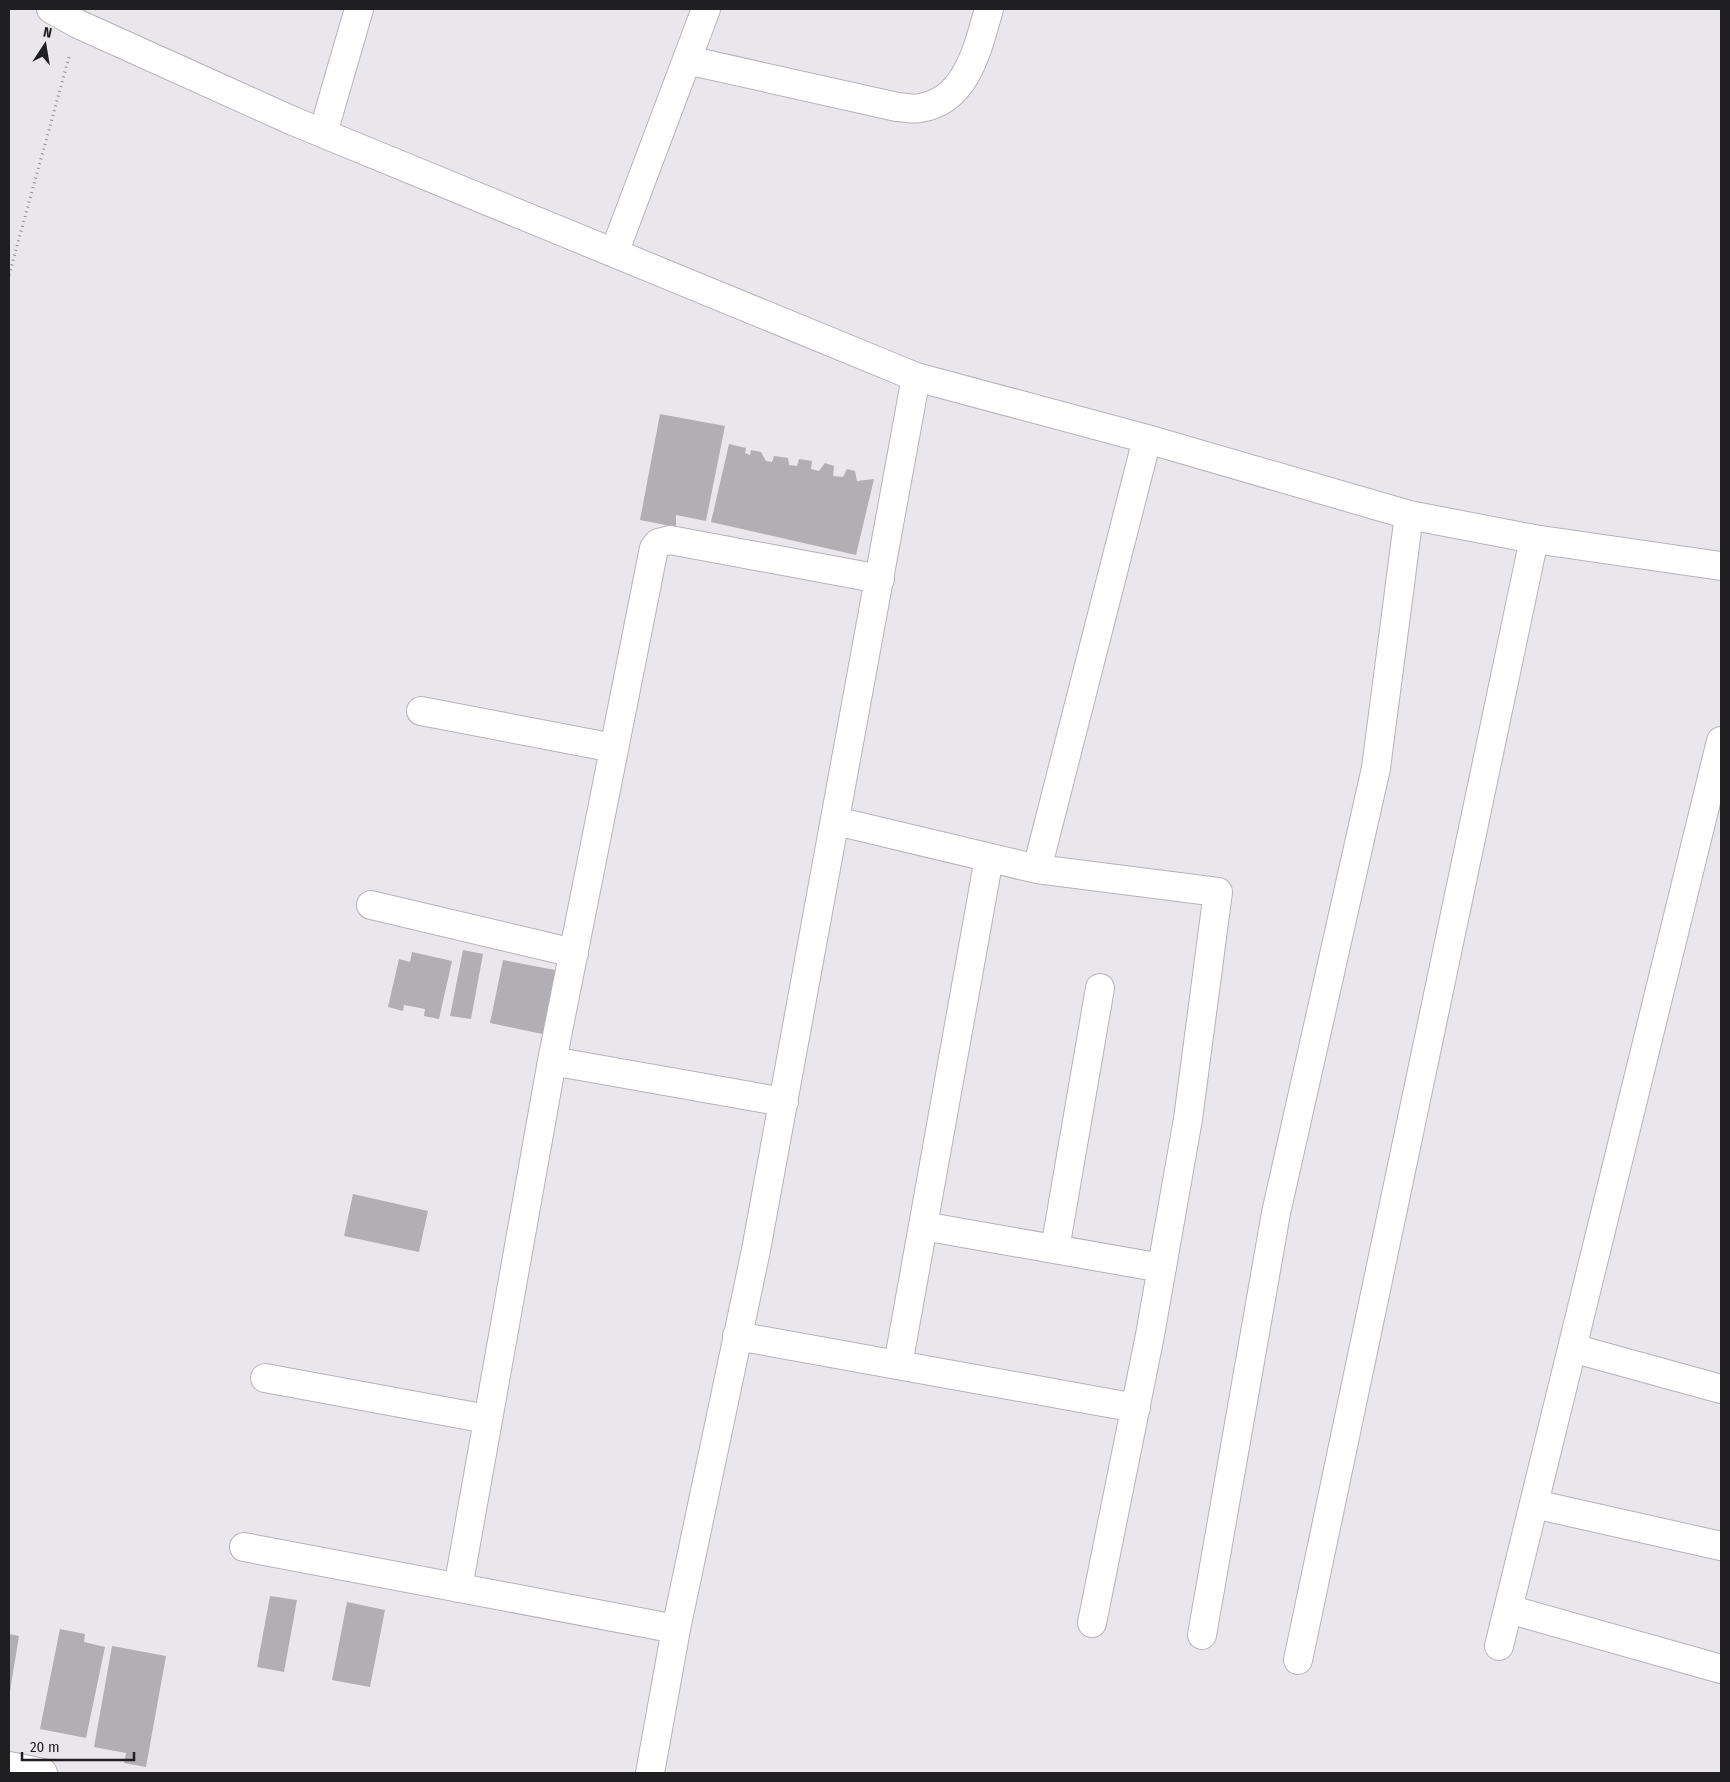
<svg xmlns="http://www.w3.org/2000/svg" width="1730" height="1782" viewBox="0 0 1730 1782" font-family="'Fira Sans Condensed',sans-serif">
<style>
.building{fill:#b1afb4}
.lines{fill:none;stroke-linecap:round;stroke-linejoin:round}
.minor-casing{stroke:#b5b3b8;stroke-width:30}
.path{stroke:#918f93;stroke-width:3;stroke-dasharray:1 4;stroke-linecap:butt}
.minor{stroke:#fff;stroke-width:28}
</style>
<rect width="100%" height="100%" fill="#eae7ec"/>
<path class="building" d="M660 414 725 426 706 521 676 515V527L640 520Z
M729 444 746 448 745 453 750 455 751 450 761 452 766 461 772 462 774 456 788 458 789 465 797 466 799 459 812 461 811 469 819 471 825 463 834 466 833 476 843 477 847 469 855 471 857 481 874 479 856 555 711 522Z
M463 950 483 954 471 1019 450 1016Z
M412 952 452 961 439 1019 424 1016 425 1009 404 1005 403 1011 388 1007 399 959 410 962Z
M503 960 565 972 552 1036 490 1023Z
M353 1194 428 1211 419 1252 344 1236Z
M270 1596 297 1600 284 1672 257 1667Z
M347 1602 385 1610 370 1687 332 1680Z
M60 1629 85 1634 84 1642 105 1647 86 1738 40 1729Z
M9 1634 19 1636 10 1691H9Z
M112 1646 166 1656 146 1767 124 1763 126 1753 94 1747Z"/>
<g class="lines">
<defs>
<path id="minor" d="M51 9 78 24 293 121 916 377 1147 439 1409 515 1534 539 1721 566
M687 60 897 107C904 107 913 110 920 108 967 101 978 47 989 9
M323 133 359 9
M614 253 706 9
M421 711 614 748
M836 821 1037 869 1218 892 1188 1119 1150 1335 1092 1623
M1037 869 1147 439
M371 905 574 953
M552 1061 784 1102
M923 1226 1162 1268
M1055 1249 1100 988
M737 1336 1136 1408
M1572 1348 1721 1389
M898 1365 989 858
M265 1378 487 1419
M1534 1504 1721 1546
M244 1547 676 1629
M458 1588 552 1061 654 548 658 543 670 540 880 579
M1508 1609 1721 1669
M1202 1635 1276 1213 1376 768 1409 515
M1499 1646 1721 741
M1298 1660 1534 539
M9 1766 43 1773
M650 1773 676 1629 756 1250 916 377"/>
</defs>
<use href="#minor" class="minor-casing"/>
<path class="path" d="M9 275 69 57"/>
<use href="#minor" class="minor"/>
</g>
<rect width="1730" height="1782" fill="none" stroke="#1f1e20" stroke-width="20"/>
<g transform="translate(45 45) rotate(12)" stroke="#eae7ec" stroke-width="4" paint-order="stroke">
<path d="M0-4L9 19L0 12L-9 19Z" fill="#1f1e20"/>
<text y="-8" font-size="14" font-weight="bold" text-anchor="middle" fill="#1f1e20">N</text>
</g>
<path d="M22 1752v8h112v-8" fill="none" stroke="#1f1e20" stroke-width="2.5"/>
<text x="30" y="1752" font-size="15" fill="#1f1e20" stroke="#eae7ec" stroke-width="4" paint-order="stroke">20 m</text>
</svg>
